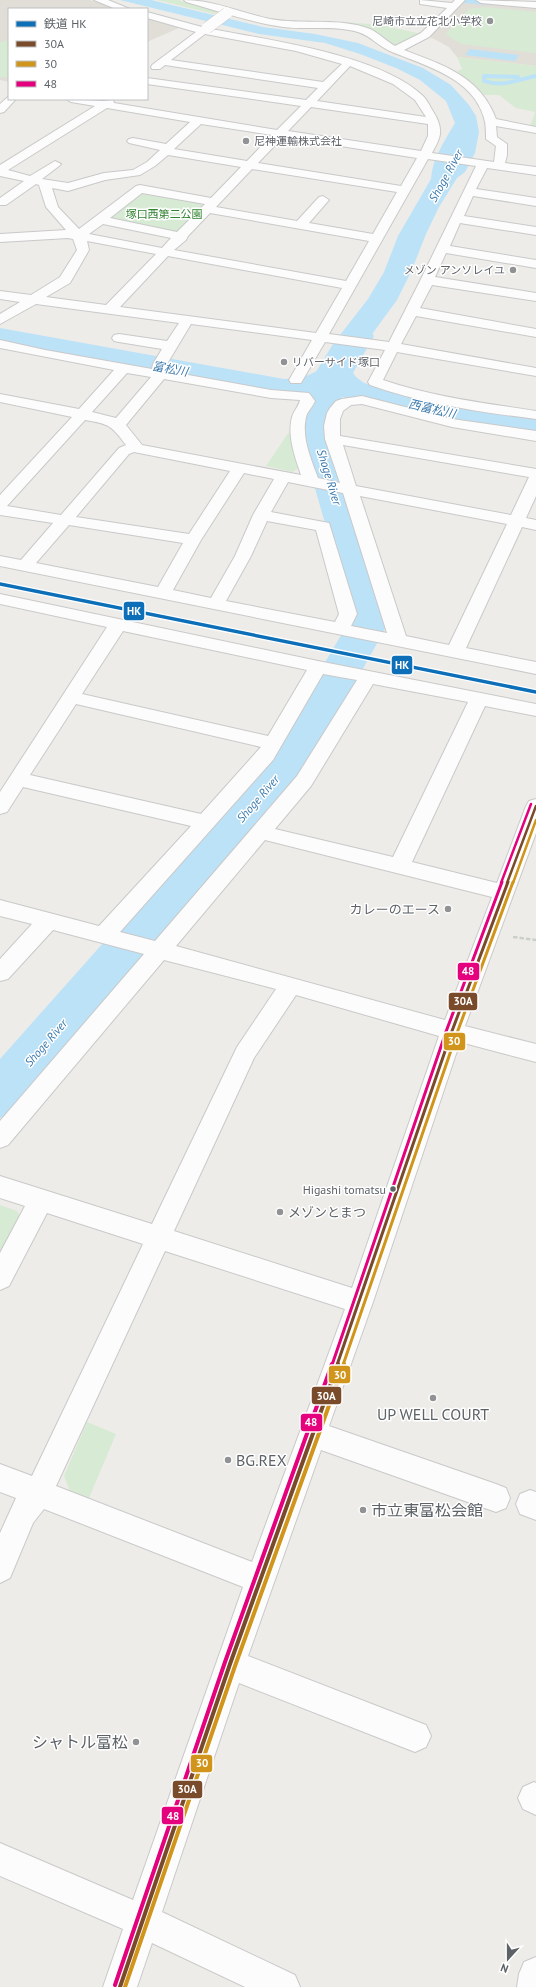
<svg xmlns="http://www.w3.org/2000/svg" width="536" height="1987" viewBox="0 0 536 1987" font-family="'PT Sans','Noto Sans JP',sans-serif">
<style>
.education{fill:#e1ded8}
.green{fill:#d7ead3}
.water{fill:#bce2f8}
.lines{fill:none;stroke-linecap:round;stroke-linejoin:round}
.stream{stroke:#bce2f8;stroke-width:4}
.river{fill:#bce2f8;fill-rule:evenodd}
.minor-casing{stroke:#c9c9c9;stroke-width:2}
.path{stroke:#cacfcb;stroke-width:2.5;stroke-dasharray:4.5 2;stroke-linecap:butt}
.minor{fill:#fcfcfc;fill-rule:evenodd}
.minor-bridge-casing{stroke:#c9c9c9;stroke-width:12;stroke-linecap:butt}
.minor-bridge{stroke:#fcfcfc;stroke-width:11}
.bus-1-far2-casing{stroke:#fff;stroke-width:5}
.bus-1-far1-casing{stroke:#fff;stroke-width:6}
.bus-1-casing{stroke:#fff;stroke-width:7}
.bus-2-far2-casing{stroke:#fff;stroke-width:5}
.bus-2-far1-casing{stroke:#fff;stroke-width:6}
.bus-2-casing{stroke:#fff;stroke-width:7}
.bus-3-far2-casing{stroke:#fff;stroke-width:5}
.bus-3-far1-casing{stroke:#fff;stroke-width:6}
.bus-3-casing{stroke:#fff;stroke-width:7}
.bus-1-far2{stroke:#7a4b2a;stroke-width:2.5}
.bus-1-far1{stroke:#7a4b2a;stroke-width:3}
.bus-1{stroke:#7a4b2a;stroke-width:4}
.bus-2-far2{stroke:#d0951a;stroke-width:2.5}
.bus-2-far1{stroke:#d0951a;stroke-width:3}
.bus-2{stroke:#d0951a;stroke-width:4}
.bus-3-far2{stroke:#e5007d;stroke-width:2.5}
.bus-3-far1{stroke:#e5007d;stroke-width:3}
.bus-3{stroke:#e5007d;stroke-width:4}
.rail-1-casing{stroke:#fff;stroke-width:6}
.rail-1{stroke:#0d6fb8;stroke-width:3.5}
.poi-dot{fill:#909294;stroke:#fff;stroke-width:1.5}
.bus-dot{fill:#5d6267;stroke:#fff;stroke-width:1.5}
.labels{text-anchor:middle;stroke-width:3;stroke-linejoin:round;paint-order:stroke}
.far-poi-label{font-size:11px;fill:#5d6267;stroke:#fff;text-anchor:end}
.far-park-label{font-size:11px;fill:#318330;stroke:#fff}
.far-water-label{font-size:12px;font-style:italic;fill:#3c7aad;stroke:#fff}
.bus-label{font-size:12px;fill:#5d6267;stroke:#fff;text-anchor:end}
.poi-label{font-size:13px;fill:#5d6267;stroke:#fff;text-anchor:end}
.near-poi-label{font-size:16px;fill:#5d6267;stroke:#fff;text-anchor:start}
.line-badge{stroke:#fff;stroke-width:1.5}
.badge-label{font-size:11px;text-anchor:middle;font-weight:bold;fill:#fff}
</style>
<rect width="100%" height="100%" fill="#eeece8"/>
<path class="education" d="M0 0H90L118 9H9V82L0 80Z
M463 2 536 7V66L457 57 449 47 428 36Z
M147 17 181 27 147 42Z"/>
<path class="green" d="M157 0H178L219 11 214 14Z
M485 7 536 12V53L461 44 445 34 469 9Z
M344 22 381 25 422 34 401 46 393 47 380 36 323 23Z
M9 40V78L0 77V42Z
M457 57 536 66V128L530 127 535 112 516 108 499 95H485L457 71 462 69Z
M142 194 200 203 202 206 178 231 171 232 113 220 110 217Z
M289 432 299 468 292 472 266 466Z
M0 1205 17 1211 21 1218 0 1258Z
M87 1422 116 1434 89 1498 70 1491 64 1476Z"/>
<path class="water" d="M120 0H151L263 27 315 34 358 43 423 68 451 85 469 105 476 116 479 132 475 153 465 172 457 178 439 207 426 234 411 272 397 300 351 363 354 378 370 388 364 396 347 393 333 398 316 396 301 384 314 375 333 344 368 299 384 272 398 236 431 179C432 159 445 140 455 123L446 101 420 80 396 68 360 54 325 43 259 34Z
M470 49 519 55 515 61 465 55Z"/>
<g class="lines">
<path class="stream" d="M464 1 489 3
M484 81V76L518 77
M485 81C502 88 519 79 536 76"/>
<path class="river" d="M358 326 369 329 374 336 353 373 356 377 364 383 467 407 536 415V435L467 427 342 397 335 408 331 426 376 568 390 620 304 775 165 936 19 1112 0 1118V1059L271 754 350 620 338 568 297 426 301 408 308 398 284 399 0 348V328L284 379C327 377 326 360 347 329Z"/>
<defs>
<path id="minor" d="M94 0H108L130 9H116Z
M184 0C214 0 241 13 270 19 303 25 339 17 370 29 379 33 386 41 395 46L421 33 447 8 420 4V0L452 3 455 0H465L429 37 404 50C443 65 480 76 496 119L536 127V133L496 126 497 137 507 144V155L505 163 536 167V175L487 168 476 189 536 198V206L473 196 464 216 536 227V235L460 223 450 246 536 260V268L446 253 435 277 536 293V301L432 285 420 308 536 329V337L416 316 401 344 536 368V376L397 352 383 380C433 397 484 403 536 411V419C480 412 424 404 370 385L368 382 385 350 325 342 301 383H291L289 380 312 340 191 324 167 364 166 371 271 390 309 393 315 401C313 406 309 410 307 414 300 435 311 459 318 478L340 483 325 439 324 426 327 413 330 408 336 401 342 399 362 396 452 419 536 431V441L452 427 362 404 351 405 343 411 340 419V436L536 469V496L526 518 536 520V530L522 527 466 648 536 662V674L0 566V556L21 560 53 523 0 515V495L72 417 0 402V394L79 409 114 370 0 348V340L45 350 152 369 153 364 162 349 119 342 114 341 112 338 114 335 119 334 167 341 179 323 36 304 0 324V314L20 302 0 299V291L31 295 60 277 77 250 73 239 68 238 0 242V234L66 230 46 207 39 185 36 184 6 205H0V198L24 181 0 176V165L95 106 71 102 66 99 103 101 113 100 114 103 277 130 301 106 147 84V78L306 100 318 88 165 65 160 69H152L151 67 152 65 196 32 147 18V12L202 27 207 25 210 26 211 29C269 40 381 55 423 96 426 99 429 104 431 108 436 116 441 124 440 134 439 141 435 147 432 153L494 162 496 146 486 139C486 132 486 124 484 118 473 78 426 66 392 52 379 47 371 36 358 32 334 25 307 30 283 27 249 22 218 11 186 2ZM205 34 296 51 342 64 323 82 171 60ZM350 66 393 84 415 100 426 117 317 101ZM311 107 428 124V136L421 151 288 131ZM107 108 190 122 166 144 133 138 129 139 127 141 129 143 160 150 147 162 133 170 104 173 68 183 42 179 59 166 61 164 55 161 30 176 8 170ZM201 124 272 135 247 161 174 149ZM283 137 417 158 401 186 258 163ZM168 155 241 167 211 198 140 185 136 186 79 229 58 207 52 188 68 191 105 180 140 175 155 166ZM428 159 476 166 419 283 389 342 329 334ZM252 169 397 192 373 234 309 223 329 200 323 196 319 197 297 221 216 207ZM142 193 205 204 177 232 110 218ZM210 213 369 241 346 281 174 250 186 240 188 236ZM103 224 171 238 162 248 89 234ZM87 241 156 254 106 305 46 297 70 283 89 250ZM168 256 342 288 316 333 120 307ZM127 373 151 377 116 418 92 412ZM164 379 271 398 300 400C299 406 294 410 292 417 287 436 295 457 301 475L142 445 126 425ZM85 420C109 424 111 425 126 445L119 448 61 515 7 506ZM343 445 529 477 511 515 356 486ZM134 452 230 471 189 534 76 517 129 454ZM244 473 274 479 253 515 235 556 211 598 173 590 201 540ZM288 482 343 493 387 633 351 626 357 614 329 523 271 512ZM360 496 507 524 449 645 406 636ZM267 521 316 530 339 614 335 622 226 601 251 556ZM69 525 183 543 158 587 36 563Z
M476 0 536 2V8L481 3Z
M9 96V99H16L4 112 0 113V104Z
M0 594 318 661 536 704V716L485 706 412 862 497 883 526 806 529 801 536 799V833L465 1026 536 1044V1062L460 1042 373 1302 329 1426 496 1484 506 1488 510 1498 506 1508 496 1512 321 1450 248 1656 426 1725 431 1736 426 1747 415 1752 239 1683 162 1912 295 1975 300 1987H245L152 1943 137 1987H103L123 1929 0 1876V1843L133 1900 243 1587 44 1509 33 1523 10 1578 0 1583V1533L16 1498 0 1492V1464L32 1476 143 1244 47 1213 9 1286 0 1290V1253L25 1206 0 1198V1176L152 1224 237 1047 276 989 164 960 8 1145 0 1148V1121L144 954 53 930 8 979 0 981V959L32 924 0 916V900L99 926 191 826 23 787 7 812 0 814V792L107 627 0 604ZM123 631 307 670 268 736 82 694ZM323 674 357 680 297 776 155 941 120 932 273 760ZM373 684 468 702 393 857 275 829 311 786ZM76 704 261 747 201 814 30 775ZM265 840 492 897 445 1020 176 946ZM296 995 439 1036 352 1288 174 1231 254 1058ZM165 1251 345 1309 252 1562 56 1486Z
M530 1490 536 1492V1520L520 1514 516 1504 520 1494Z
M534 1782 536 1783V1815L523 1809 518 1798 523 1787Z
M536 1957V1987H517L519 1974 524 1962Z"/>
</defs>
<use href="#minor" class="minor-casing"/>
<path class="path" d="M513 937 536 940"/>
<use href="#minor" class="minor"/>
<defs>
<path id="minor-bridge" d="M207 28 227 13"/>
</defs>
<use href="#minor-bridge" class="minor-bridge-casing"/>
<use href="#minor-bridge" class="minor-bridge"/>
<defs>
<path id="bus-1-far2" d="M507 883 536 806"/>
<path id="bus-1-far1" d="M337 1365 452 1031 508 882"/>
<path id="bus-1" d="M120 1987 230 1664 338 1364"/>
<path id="bus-2-far2" d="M513 883 536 820"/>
<path id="bus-2-far1" d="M343 1365 457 1033 513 882"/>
<path id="bus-2" d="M125 1987 235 1666 344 1364"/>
<path id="bus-3-far2" d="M501 883 531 804"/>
<path id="bus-3-far1" d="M332 1365 447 1029 502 882"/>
<path id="bus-3" d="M115 1985 225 1662 332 1364"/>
</defs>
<use href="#bus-1-far2" class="bus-1-far2-casing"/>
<use href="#bus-1-far1" class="bus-1-far1-casing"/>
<use href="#bus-1" class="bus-1-casing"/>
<use href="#bus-2-far2" class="bus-2-far2-casing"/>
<use href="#bus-2-far1" class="bus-2-far1-casing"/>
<use href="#bus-2" class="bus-2-casing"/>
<use href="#bus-3-far2" class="bus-3-far2-casing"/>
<use href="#bus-3-far1" class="bus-3-far1-casing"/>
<use href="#bus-3" class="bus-3-casing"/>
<use href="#bus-1-far2" class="bus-1-far2"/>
<use href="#bus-1-far1" class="bus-1-far1"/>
<use href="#bus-1" class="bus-1"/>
<use href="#bus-2-far2" class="bus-2-far2"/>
<use href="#bus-2-far1" class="bus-2-far1"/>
<use href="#bus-2" class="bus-2"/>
<use href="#bus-3-far2" class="bus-3-far2"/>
<use href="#bus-3-far1" class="bus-3-far1"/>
<use href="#bus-3" class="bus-3"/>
<defs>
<path id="rail-1" d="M0 584 536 692"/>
</defs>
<use href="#rail-1" class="rail-1-casing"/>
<use href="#rail-1" class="rail-1"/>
</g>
<g class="poi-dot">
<circle cx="490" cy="21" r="4"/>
<circle cx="246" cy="141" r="4"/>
<circle cx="513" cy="270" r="4"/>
<circle cx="284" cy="362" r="4"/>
<circle cx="448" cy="909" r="4"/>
<circle cx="280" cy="1212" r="4"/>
<circle cx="433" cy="1398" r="4"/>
<circle cx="228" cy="1460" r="4"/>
<circle cx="363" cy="1510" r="4"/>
<circle cx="136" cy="1742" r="4"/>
</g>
<circle class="bus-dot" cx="393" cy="1189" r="3.5"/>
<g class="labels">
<g class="far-poi-label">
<text x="482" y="25">尼崎市立立花北小学校</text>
<text x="254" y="145" text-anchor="start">尼神運輸株式会社</text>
<text x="505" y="274">メゾン アンソレイユ</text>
<text x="292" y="366" text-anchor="start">リバーサイド塚口</text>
</g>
<g class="far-park-label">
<text x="164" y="218">塚口西第二公園</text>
</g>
<g class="far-water-label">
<text transform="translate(446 176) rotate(-61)" y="4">Shoge River</text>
<text transform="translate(170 369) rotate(10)" y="4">富松川</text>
<text transform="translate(432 409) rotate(13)" y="4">西富松川</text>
<text transform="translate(329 477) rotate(73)" y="4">Shoge River</text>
<text transform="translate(258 799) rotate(-49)" y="4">Shoge River</text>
<text transform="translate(46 1043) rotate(-49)" y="4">Shoge River</text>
</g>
<g class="bus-label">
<text x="386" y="1194">Higashi tomatsu</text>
</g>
<g class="poi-label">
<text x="440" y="914">カレーのエース</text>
<text x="288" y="1217" text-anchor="start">メゾンとまつ</text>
</g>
<g class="near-poi-label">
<text x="433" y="1420" text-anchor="middle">UP WELL COURT</text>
<text x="236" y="1466">BG.REX</text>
<text x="371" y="1516">市立東富松会館</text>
<text x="128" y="1748" text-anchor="end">シャトル富松</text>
</g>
</g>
<g class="line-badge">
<rect x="123" y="601" width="22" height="20" rx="4" fill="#0d6fb8"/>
<rect x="391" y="655" width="22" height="20" rx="4" fill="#0d6fb8"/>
<rect x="457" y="962" width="23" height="19" rx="4" fill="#e5007d"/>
<rect x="448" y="992" width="30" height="19" rx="4" fill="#7a4b2a"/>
<rect x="443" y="1032" width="23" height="19" rx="4" fill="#d0951a"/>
<rect x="328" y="1365" width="23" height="19" rx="4" fill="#d0951a"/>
<rect x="311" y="1386" width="31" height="19" rx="4" fill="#7a4b2a"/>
<rect x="300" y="1413" width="23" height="19" rx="4" fill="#e5007d"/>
<rect x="190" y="1754" width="23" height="19" rx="4" fill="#d0951a"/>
<rect x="172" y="1780" width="31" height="19" rx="4" fill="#7a4b2a"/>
<rect x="161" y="1806" width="23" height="19" rx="4" fill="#e5007d"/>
</g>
<g class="badge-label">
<text x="134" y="615">HK</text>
<text x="402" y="669">HK</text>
<text x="468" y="975">48</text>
<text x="463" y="1005">30A</text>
<text x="454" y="1045">30</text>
<text x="340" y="1379">30</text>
<text x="326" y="1400">30A</text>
<text x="311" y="1426">48</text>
<text x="202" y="1767">30</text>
<text x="187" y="1793">30A</text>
<text x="173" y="1820">48</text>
</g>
<rect x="8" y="8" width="140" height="92" fill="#ffffff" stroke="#bec0c2"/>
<rect x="16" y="21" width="20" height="6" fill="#0d6fb8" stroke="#bec0c2"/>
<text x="44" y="28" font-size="12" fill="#5d6267">鉄道 HK</text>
<rect x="16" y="41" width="20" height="6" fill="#7a4b2a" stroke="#bec0c2"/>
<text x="44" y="48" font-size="12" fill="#5d6267">30A</text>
<rect x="16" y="61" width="20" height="6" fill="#d0951a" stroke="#bec0c2"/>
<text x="44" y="68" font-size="12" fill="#5d6267">30</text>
<rect x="16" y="81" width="20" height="6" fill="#e5007d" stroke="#bec0c2"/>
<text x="44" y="88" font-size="12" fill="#5d6267">48</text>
<g transform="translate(508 1959) rotate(201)" stroke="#ffffff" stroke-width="3" paint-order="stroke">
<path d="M0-3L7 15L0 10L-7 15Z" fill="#5d6267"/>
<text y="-6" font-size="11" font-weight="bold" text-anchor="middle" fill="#5d6267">N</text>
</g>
</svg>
